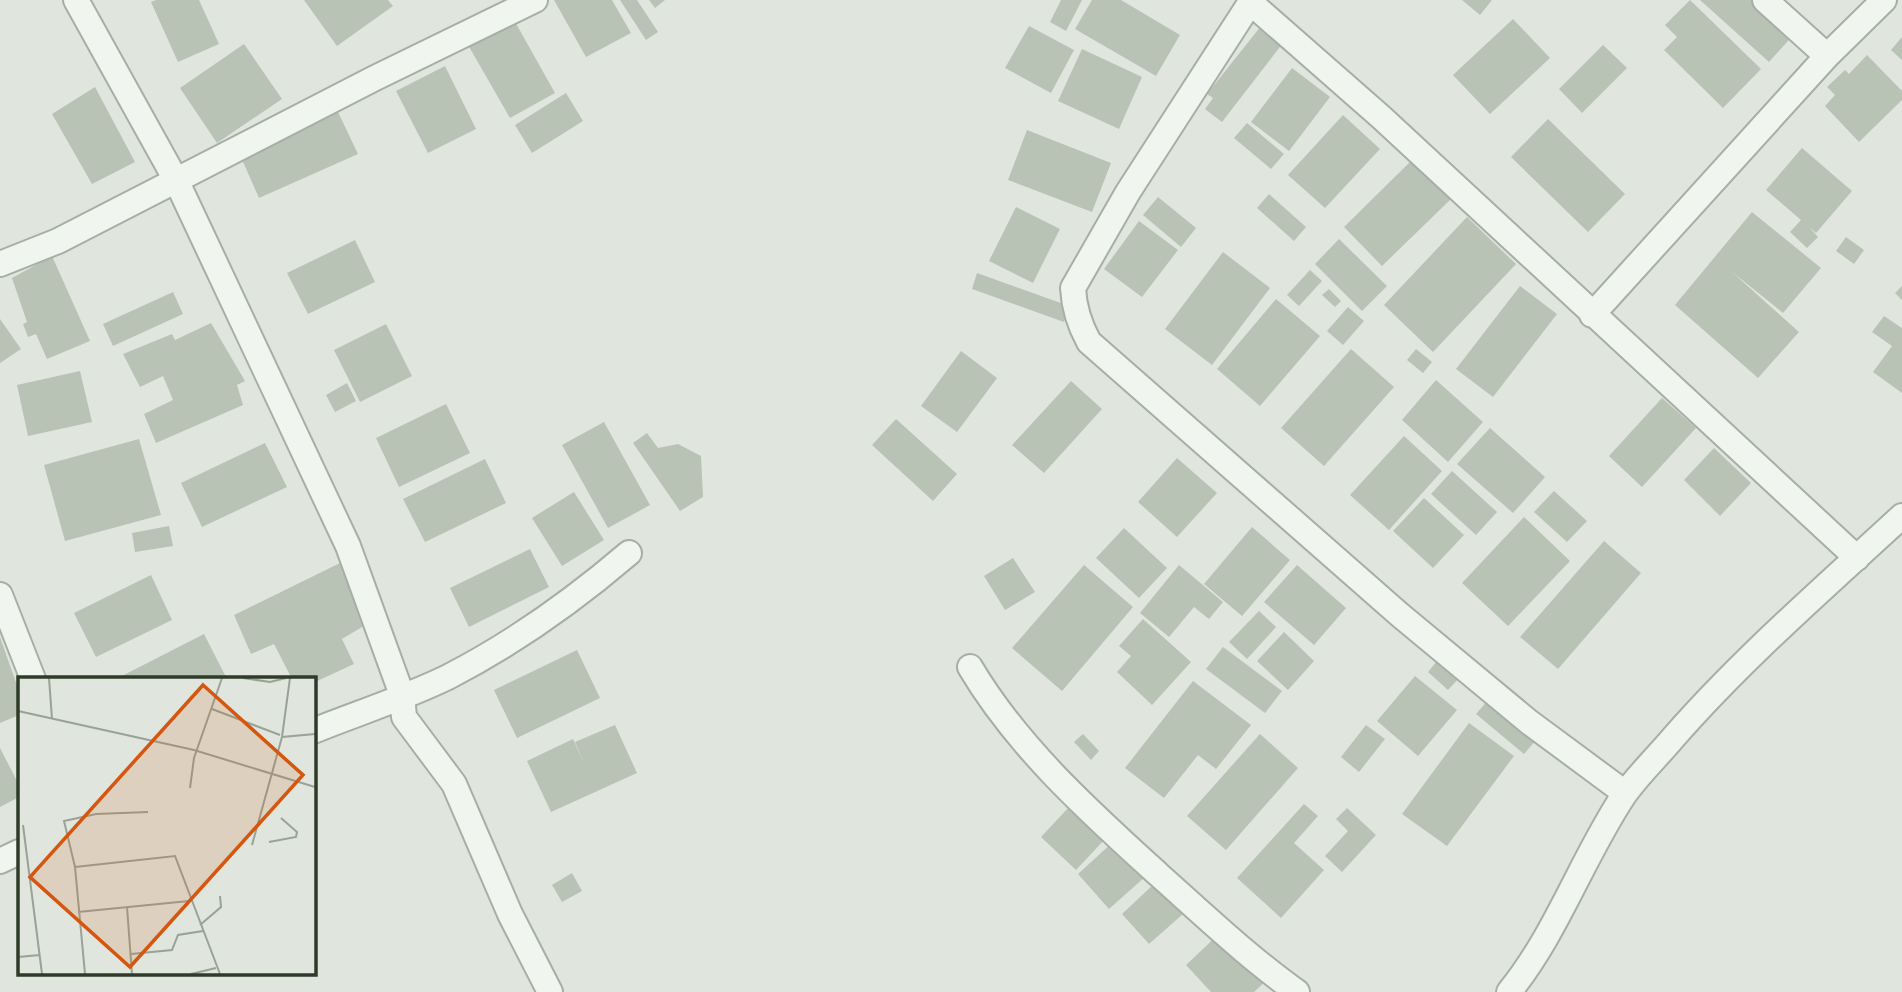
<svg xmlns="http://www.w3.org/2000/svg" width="1902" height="992" viewBox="0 0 1902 992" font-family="'Noto Sans',sans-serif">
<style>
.building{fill:#b8c2b5}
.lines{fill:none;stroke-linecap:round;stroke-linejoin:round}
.minor-casing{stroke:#a7afa4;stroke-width:28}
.minor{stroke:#f1f5f0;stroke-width:24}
.inset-road{fill:none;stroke:#98a295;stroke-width:2}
.view{fill:#d5560f;fill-opacity:0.15;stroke:#d5560f;stroke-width:3.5}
.inset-edge{fill:none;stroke:#2d3b28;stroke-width:3.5}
</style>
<rect width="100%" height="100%" fill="#e0e6de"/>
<path class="building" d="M156 0H199L219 44 178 62 151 2Z
M304 0H388L393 6 337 46Z
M554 0H612L631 33 586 57Z
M620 0H637L658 32 646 40Z
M649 0H665L655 8Z
M1061 0H1082L1066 31 1050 22Z
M1092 0H1121L1180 35 1156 76 1075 29Z
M1462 0H1492L1480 15Z
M1690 0 1761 69 1723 108 1664 50 1677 37 1665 25Z
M1700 0H1783L1806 21 1769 62Z
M1513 19 1550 58 1490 114 1453 75Z
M514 20 555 93 510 118 468 45Z
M1029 26 1074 50 1051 93 1005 68Z
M1261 26 1283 43 1222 122 1205 109 1213 98 1207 94Z
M1902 37V60L1891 50Z
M244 44 282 99 217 143 180 88Z
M1603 45 1627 68 1582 113 1559 89Z
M1082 49 1142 77 1119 129 1058 101Z
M1867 55 1902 91V100L1859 142 1825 106 1835 95 1827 87 1845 70 1849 74Z
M445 66 476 129 428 153 396 91Z
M1292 68 1330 97 1289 151 1251 122Z
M95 87 135 162 92 184 52 114Z
M566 93 583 121 532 153 515 125Z
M338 112 358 154 259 198 240 155Z
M1343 115 1380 149 1325 208 1288 175Z
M1548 119 1625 194 1588 232 1511 157Z
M1247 123 1284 154 1271 169 1234 138Z
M1027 130 1111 163 1092 212 1008 180Z
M1802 148 1852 191 1816 233 1809 227 1818 237 1807 248 1790 232 1801 220 1766 190Z
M1412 160 1451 199 1382 266 1344 227Z
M1269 194 1306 227 1294 241 1257 208Z
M1158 197 1196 228 1181 247 1143 215Z
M1016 207 1060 229 1033 283 989 261Z
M1752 212 1821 268 1783 313 1731 271 1799 332 1758 378 1675 305Z
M1467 217 1516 264 1433 352 1384 305Z
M1139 221 1178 250 1142 297 1104 269Z
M1846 237 1864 250 1854 264 1836 251Z
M1339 239 1387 286 1362 311 1315 264Z
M355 240 375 282 308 314 287 273Z
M1223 252 1270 288 1212 365 1165 329Z
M52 256 90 341 47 359 36 334 28 337 23 324 27 322 12 278Z
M1310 270 1322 281 1299 306 1287 295Z
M977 273 1069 306 1064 322 972 289Z
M1520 286 1557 314 1493 397 1456 369Z
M1902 286V300L1895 293Z
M1329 289 1341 301 1335 307 1322 295Z
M173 292 183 314 113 346 103 324Z
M1276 299 1320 336 1260 406 1217 369Z
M1348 307 1364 321 1343 345 1327 331Z
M1884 316 1902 328V393L1873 372 1892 346 1872 332Z
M0 319 21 349 0 363Z
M211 323 245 381 237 385 243 405 156 443 144 414 173 400 163 376 140 387 123 354 172 334 175 340Z
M386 324 412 376 360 402 334 350Z
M1351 349 1394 387 1324 466 1281 428Z
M1416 349 1432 362 1423 373 1407 360Z
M961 351 997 378 957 432 921 406Z
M80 371 92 422 28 436 17 385Z
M1436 380 1483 422 1448 462 1402 420Z
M1071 381 1102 409 1044 473 1012 445Z
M347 383 356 401 335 412 326 395Z
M1662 398 1696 428 1642 487 1609 456Z
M446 404 470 453 399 487 376 438Z
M896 419 957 474 933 501 872 445Z
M604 422 650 505 608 528 562 445Z
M1490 428 1545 477 1513 513 1457 464Z
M647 433 658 448 678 444 701 456 703 497 680 511 633 443Z
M1404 436 1442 471 1389 530 1350 495Z
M139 439 161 515 65 541 44 465Z
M265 443 287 487 202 527 181 483Z
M1714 448 1751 483 1720 516 1684 480Z
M1177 458 1217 493 1177 537 1138 502Z
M485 459 506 503 425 542 403 499Z
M1452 471 1497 512 1476 535 1431 494Z
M1554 491 1587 521 1567 542 1534 512Z
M574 492 604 540 562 566 532 518Z
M1424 498 1464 535 1433 568 1393 531Z
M1524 517 1570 561 1508 626 1462 583Z
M169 526 173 546 135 552 132 533Z
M1252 527 1290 560 1242 616 1204 584Z
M1124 528 1167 568 1139 598 1096 558Z
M1604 541 1641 573 1558 669 1520 637Z
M530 549 549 587 469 627 450 588Z
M1013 558 1035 592 1005 610 984 576Z
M340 563 367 624 342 639 354 664 313 683V679H292L274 644 251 654 234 615Z
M1084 565 1133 607 1062 691 1012 648Z
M1179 565 1223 602 1209 619 1194 607 1169 637 1140 613Z
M1297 565 1346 608 1314 645 1264 602Z
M151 575 172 620 96 657 74 613Z
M1259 611 1276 627 1247 659 1229 642Z
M1143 619 1191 662 1152 705 1117 672 1131 656 1119 646Z
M1284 632 1314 661 1288 690 1257 661Z
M204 634 226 677 116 679Z
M0 637 19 691V715L0 723Z
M1223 647 1282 691 1265 713 1206 669Z
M577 650 600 698 517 738 494 690Z
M1441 656 1462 675 1448 690 1428 672Z
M1415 676 1457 710 1418 756 1377 721Z
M1193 681 1251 725 1216 769 1198 755 1164 798 1125 768Z
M1494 693 1542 733 1524 754 1476 714Z
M1469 723 1514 756 1447 846 1402 814Z
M615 725 637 773 551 812 527 761 573 739 585 765 575 742Z
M1366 725 1385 739 1359 772 1341 757Z
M1083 734 1099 751 1091 760 1074 742Z
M1260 734 1298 768 1226 850 1187 816Z
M0 748 19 785V797L0 807Z
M1304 804 1318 816 1294 843 1324 870 1281 918 1237 878Z
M1070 806 1105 839 1076 870 1041 837Z
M1347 808 1376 835 1342 872 1325 856 1348 831 1336 819Z
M1114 841 1146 876 1109 909 1078 874Z
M572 873 582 891 562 902 552 885Z
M1155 883 1183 914 1149 944 1122 914Z
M1224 929 1270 977 1254 992H1211L1186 965Z"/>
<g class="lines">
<defs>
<path id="minor" d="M76 0 177 182 348 546 402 695 404 717 454 784 510 914 550 992
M1252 0 1128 192 1073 288C1074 308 1079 324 1089 342L1400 615 1529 722 1625 793
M1765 0 1827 56
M1251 3 1381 117 1857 558
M0 264 58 241 375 78 535 0
M1592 315 1827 56 1884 0
M0 595 33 679
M970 667C1018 748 1090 812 1159 875 1204 915 1248 957 1297 992
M313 731C358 713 405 698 448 677 514 643 573 601 629 553
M0 861 19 852
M1509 992C1557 933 1582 858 1624 795 1638 775 1657 757 1673 738 1743 658 1823 589 1902 516"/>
</defs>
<use href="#minor" class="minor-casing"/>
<use href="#minor" class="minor"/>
</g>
<g transform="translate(18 677)">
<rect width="298" height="298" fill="#e0e6de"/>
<path class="inset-road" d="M31 1 34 42M225 1 252 5 268 1M194 32 262 58M0 34 176 73 297 110M264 60 297 57M172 111 176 81 204 1M5 148 24 297M251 165 278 160 279 155 263 141M234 168 264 60 272 1M57 190 157 179 202 297M109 230 114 297M60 235 171 224M182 248 203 230 202 219M113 277 154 273 160 258 185 254M0 280 22 278M67 297 57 190 46 144 78 137 130 135M173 297 198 291"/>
<path class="view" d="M185 8 285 98 112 290 12 200Z"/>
<rect width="298" height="298" class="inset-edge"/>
</g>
</svg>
